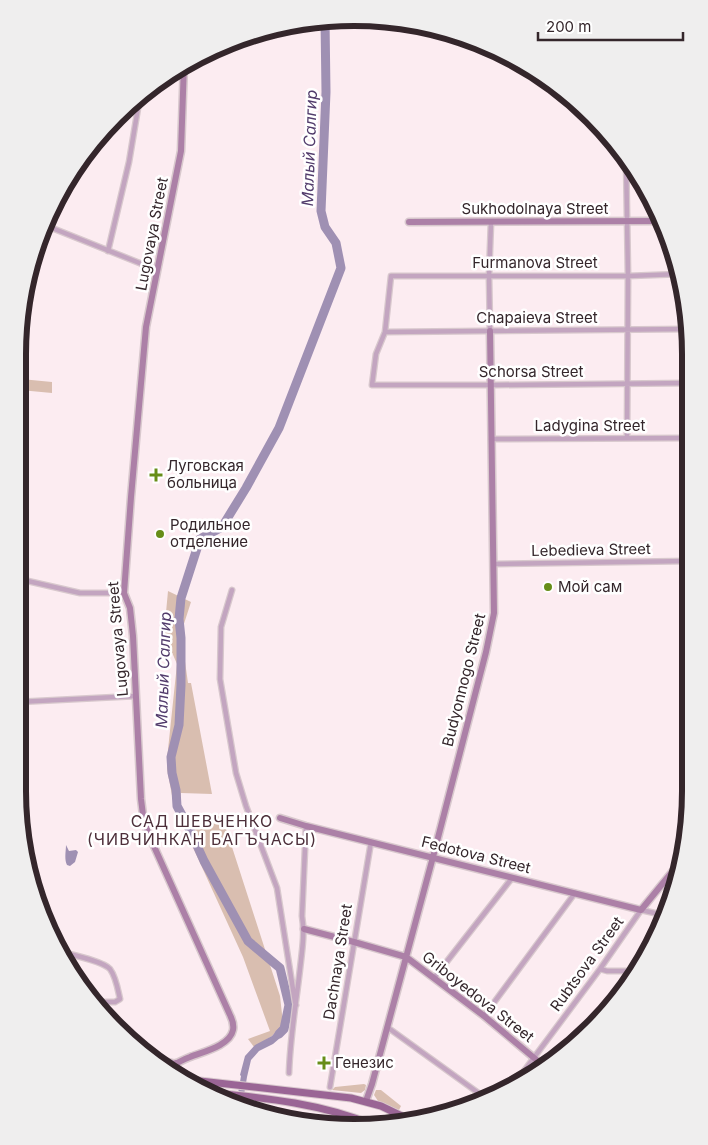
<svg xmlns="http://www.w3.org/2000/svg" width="708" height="1145" viewBox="0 0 708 1145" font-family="Inter,sans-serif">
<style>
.green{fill:#d9beb0}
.water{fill:#9f90b3}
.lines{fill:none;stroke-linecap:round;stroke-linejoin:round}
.river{stroke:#9f90b3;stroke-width:9}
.street-casing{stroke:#d8c8cd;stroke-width:7}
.secondary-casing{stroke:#d8c8cd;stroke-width:9}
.primary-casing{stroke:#d8c8cd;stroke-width:9}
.street{stroke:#c3a5c0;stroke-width:4.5}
.secondary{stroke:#ac80a7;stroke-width:6}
.primary{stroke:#9a6595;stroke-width:7}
.poi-dot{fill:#678d18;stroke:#fff;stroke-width:2}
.labels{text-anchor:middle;stroke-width:5;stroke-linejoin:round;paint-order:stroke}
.street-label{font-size:15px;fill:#34262b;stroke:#fff}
.poi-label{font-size:15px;fill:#34262b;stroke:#fff;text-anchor:start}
.water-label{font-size:16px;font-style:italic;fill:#523c6c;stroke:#fff}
.neighbourhood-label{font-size:16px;letter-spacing:1px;fill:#4d2f3a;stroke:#fff}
.rim{fill:none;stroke:#34262b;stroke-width:6}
</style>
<rect width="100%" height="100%" fill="#fcecf1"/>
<path class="green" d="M21 379 52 382V393L20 390Z
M168 591 191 602 181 633 188 683H191L212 794 181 793 180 805 185 815 222 816 280 996 283 1023 272 1036 254 1047 248 1039 270 1031 243 957 174 806 167 769V759L177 664 164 634Z
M364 1084 366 1085 365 1090 361 1093 332 1090 335 1087Z
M376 1090H381L401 1106 399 1110 378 1101 374 1095Z"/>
<path class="water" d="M66 845 69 851 76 850 78 852 75 862 70 866 67 865C64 859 66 851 66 845Z
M283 1023 289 1026 284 1033 280 1038 273 1044 259 1051 251 1060 247 1077 242 1107 236 1105 241 1076 240 1075 245 1056 255 1045 272 1036Z"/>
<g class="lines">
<path class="river" d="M279 1034 284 1029 289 1005 280 968 248 941 204 861 190 830 177 806 176 790 172 773 171 757 179 725 181 685V638L179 619 181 598 200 539 222 527 246 488 279 428 341 268 336 243 325 227 321 211 326 92 325 20"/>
<defs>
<path id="street" d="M275 29 295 27
M626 157 628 276 627 438
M44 224 47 226 157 270
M108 251 129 162 140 96
M680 274 628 276H391L385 332 376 354 372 385H496L690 383
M490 331 489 276 491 222
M385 332 689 329
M491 439 689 438
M494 564 689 561
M19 579 80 593H124
M232 590 221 627 220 679 236 773 246 806 277 888 295 1002 296 1005
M18 702 136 696
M61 952C72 955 103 961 110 969 116 977 118 990 120 999L115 1002H97
M600 969 607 971H635
M434 978 512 878
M484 1016 575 893
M387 1027 484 1097
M149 1057 176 1063
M289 1073C290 1038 296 1004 300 969 302 951 305 934 302 916L306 826
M515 1083 600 969 641 910 659 914H667
M330 1087 371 842
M252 1108 305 1117 308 1120"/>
<path id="secondary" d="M409 222 662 221
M280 818 306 826 641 910 681 861
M304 929 354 942 406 957 484 1016 545 1067
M176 1063 178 1074
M168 1068C175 1064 182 1060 190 1057 202 1052 230 1046 233 1030 234 1025 232 1019 230 1015L148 833 143 815 141 799 133 636 130 608 124 593 131 497 146 327 181 151 184 64
M366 1101 372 1084 433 857 486 652 494 613 490 331"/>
<path id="primary" d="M191 1080 351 1098 381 1106 410 1120
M214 1093C267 1098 323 1104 373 1125"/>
</defs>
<use href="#street" class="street-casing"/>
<use href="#secondary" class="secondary-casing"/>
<use href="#primary" class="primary-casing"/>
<use href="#street" class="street"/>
<use href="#secondary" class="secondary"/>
<use href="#primary" class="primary"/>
</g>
<g class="poi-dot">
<path d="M153.5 467.5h5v5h5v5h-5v5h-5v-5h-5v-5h5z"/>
<circle cx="160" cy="534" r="5"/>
<circle cx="548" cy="587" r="5"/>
<path d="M321.5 1055.5h5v5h5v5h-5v5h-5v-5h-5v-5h5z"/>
</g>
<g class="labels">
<g class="street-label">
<text x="535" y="214">Sukhodolnaya Street</text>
<text transform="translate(152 234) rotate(-79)" y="5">Lugovaya Street</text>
<text x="535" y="268">Furmanova Street</text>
<text x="537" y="323">Chapaieva Street</text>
<text x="531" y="377">Schorsa Street</text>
<text x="590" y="431">Ladygina Street</text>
<text transform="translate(591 550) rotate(-1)" y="5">Lebedieva Street</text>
<text transform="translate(118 639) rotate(-95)" y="5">Lugovaya Street</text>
<text transform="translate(464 680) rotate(-76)" y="5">Budyonnogo Street</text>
<text transform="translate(476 855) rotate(14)" y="5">Fedotova Street</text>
<text transform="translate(338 962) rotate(-81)" y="5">Dachnaya Street</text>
<text transform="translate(587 964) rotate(-54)" y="5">Rubtsova Street</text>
<text transform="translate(478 997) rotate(38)" y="5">Griboyedova Street</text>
</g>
<g class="poi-label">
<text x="167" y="471">Луговская<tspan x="167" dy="17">больница</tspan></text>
<text x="170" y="530">Родильное<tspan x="170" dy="17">отделение</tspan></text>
<text x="558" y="592">Мой сам</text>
<text x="335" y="1068">Генезис</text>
</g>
<g class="water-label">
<text transform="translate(309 148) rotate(-88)" y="6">Малый Салгир</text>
<text transform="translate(163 670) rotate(-88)" y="6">Малый Салгир</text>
</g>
<g class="neighbourhood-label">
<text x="202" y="827">САД ШЕВЧЕНКО<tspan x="202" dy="18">(ЧИВЧИНКАН БАГЪЧАСЫ)</tspan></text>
</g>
</g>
<path d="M0 0H708V1145H0ZM354 26H354A328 328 0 0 1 682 354V791A328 328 0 0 1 354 1119H354A328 328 0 0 1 26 791V354A328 328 0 0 1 354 26Z" fill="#efeeee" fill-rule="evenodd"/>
<path class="rim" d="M354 26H354A328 328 0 0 1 682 354V791A328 328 0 0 1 354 1119H354A328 328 0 0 1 26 791V354A328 328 0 0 1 354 26Z"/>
<path d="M538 32v8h145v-8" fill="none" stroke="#34262b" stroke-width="2.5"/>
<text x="546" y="32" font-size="15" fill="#34262b" stroke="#ffffff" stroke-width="4" paint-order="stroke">200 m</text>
</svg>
